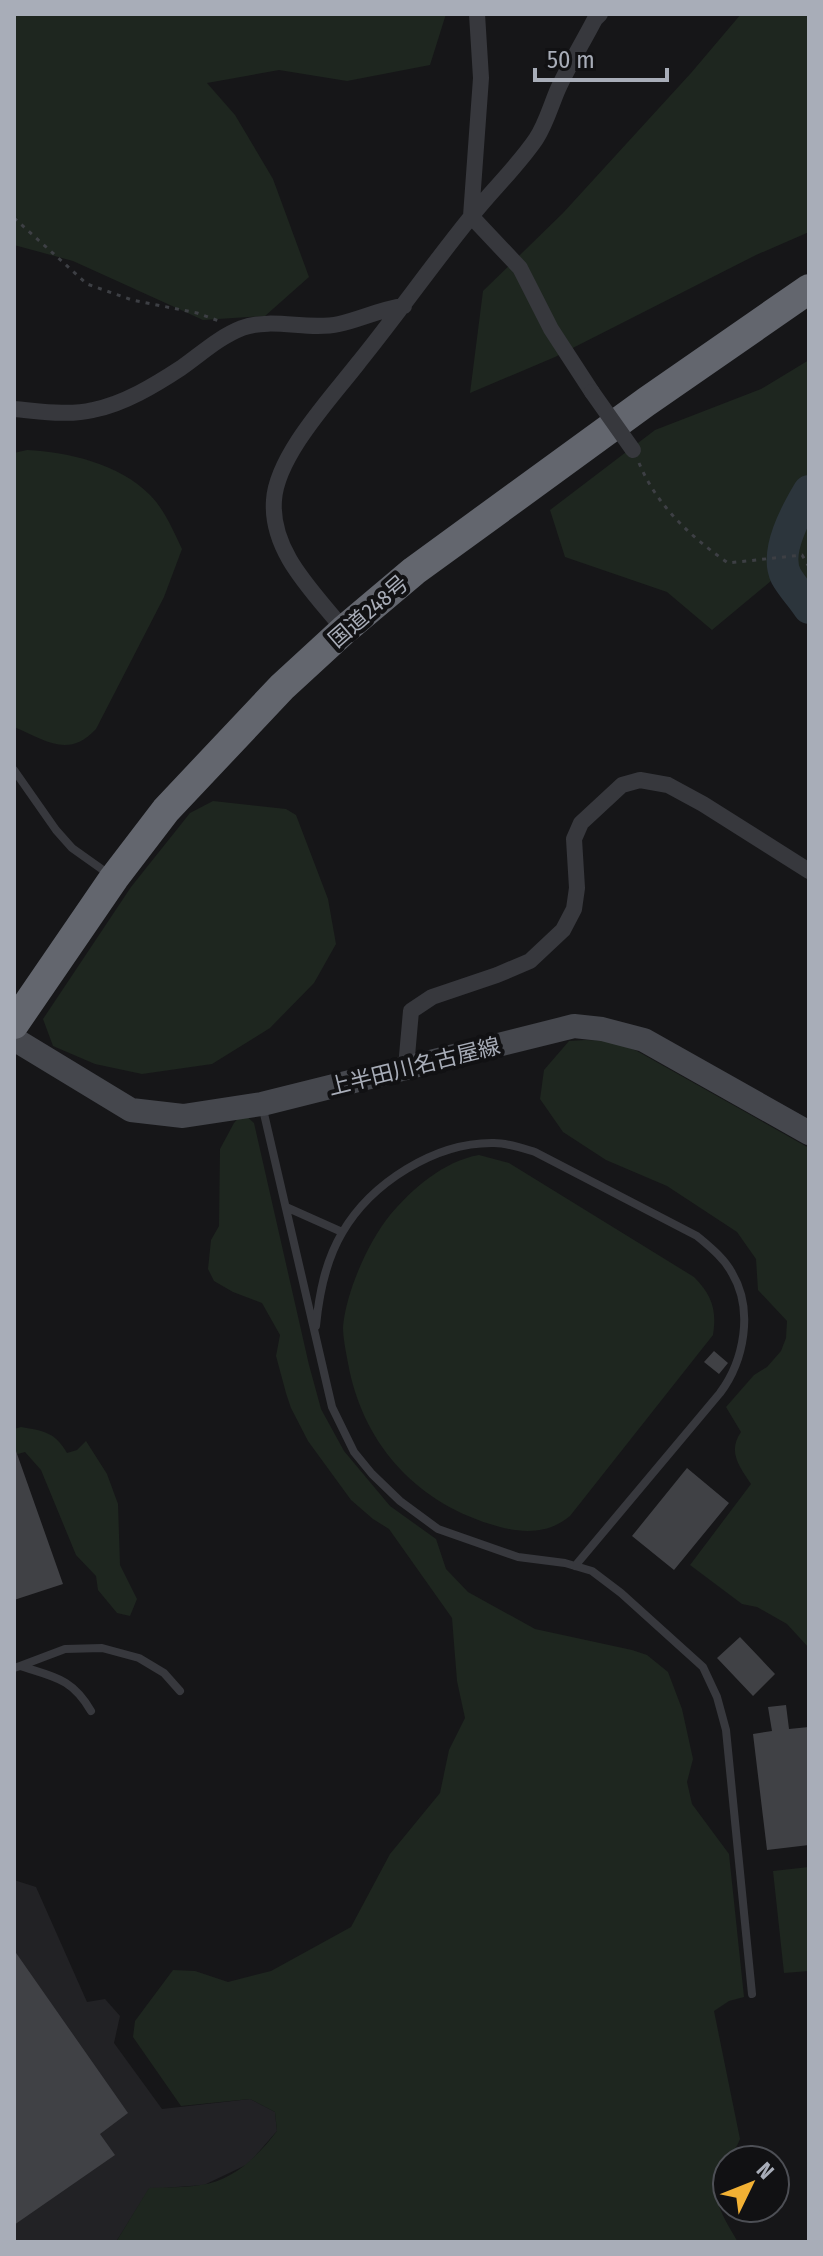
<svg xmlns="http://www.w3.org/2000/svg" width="823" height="2256" viewBox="0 0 823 2256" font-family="'Fira Sans Condensed','Noto Sans JP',sans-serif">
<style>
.built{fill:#222225}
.green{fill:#1e261f}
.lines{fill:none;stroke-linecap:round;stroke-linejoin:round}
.river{stroke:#2c353c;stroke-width:32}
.building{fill:#404145}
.path{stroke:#3d3f44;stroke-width:3;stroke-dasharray:4 6;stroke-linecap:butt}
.lane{stroke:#37383d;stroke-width:8}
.street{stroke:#37383d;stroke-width:16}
.secondary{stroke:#45474d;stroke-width:24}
.highway{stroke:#63666e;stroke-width:30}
.street-bridge{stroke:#37383d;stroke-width:16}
.labels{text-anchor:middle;stroke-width:8;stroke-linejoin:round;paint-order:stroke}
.street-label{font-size:22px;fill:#a8adb8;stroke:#111113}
</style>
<rect width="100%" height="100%" fill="#161618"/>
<path class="built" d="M14 1880 36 1887 87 2002 105 1999 120 2016 114 2043 162 2109 250 2099 275 2112 277 2131 248 2164 204 2185 149 2189 116 2242H14Z"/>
<path class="green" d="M14 14H446L430 65 347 81 279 70 207 83 235 115 273 179 309 277 265 316 203 320 73 261 14 245Z
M741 14H809V232L756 255 555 357 470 393 483 291 563 213 691 73Z
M809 360V598L777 576 712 630 667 592 565 557 550 510 655 430 761 389Z
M27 450C68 452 120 464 150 495 164 509 173 530 182 549L164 597 96 729C68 759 46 740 14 727V453Z
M213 801 286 809 296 815 328 899 336 944 314 983 270 1028 212 1064 142 1074 95 1064 53 1046 43 1019 131 887 190 813Z
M585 1040 613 1041 637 1051 809 1148V1648L787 1624 757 1607 742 1604 690 1565 751 1484C740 1467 727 1452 741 1432L726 1407 754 1375 767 1367 781 1351 786 1338 787 1321 758 1290 756 1259 737 1232 667 1186 606 1160 563 1132 540 1099 544 1070 569 1041Z
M243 1113 254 1123 309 1365 321 1409 344 1451 390 1506 436 1539 446 1569 468 1592 535 1629 632 1650 647 1655 668 1672 682 1709 693 1759 687 1782 692 1804 729 1854 744 1997 729 2001 714 2011 740 2139C735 2153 722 2163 717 2177 710 2198 728 2225 738 2242H116L149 2188C166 2187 184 2188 200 2185 233 2181 258 2156 277 2131L275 2112 250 2099 181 2106 133 2037 135 2021 173 1970 195 1971 228 1982 271 1971 351 1927 390 1854 440 1793 449 1750 465 1718 457 1681 452 1618 389 1529 373 1519 351 1500 308 1441 291 1408 286 1393 276 1356 280 1335 262 1303 233 1292 214 1281 208 1269 211 1240 219 1226 220 1149 234 1123Z
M479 1155 509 1163 694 1277C712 1295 717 1310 713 1335L570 1516C546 1536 518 1533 490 1524 413 1500 362 1441 348 1363 346 1352 343 1338 343 1327 346 1292 368 1242 390 1215 413 1188 444 1161 479 1155Z
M21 1427C44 1431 55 1432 67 1453L77 1450 86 1441 107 1474 118 1504 120 1565 137 1599 130 1616 117 1613 98 1590 96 1576 76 1555 41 1470 25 1452 14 1455V1429Z
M809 1867V1971L784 1973 773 1871Z"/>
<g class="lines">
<path class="river" d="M809 491C797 511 774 552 786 576 792 587 802 597 809 608"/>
</g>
<path class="building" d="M714 1351 728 1363 719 1374 704 1362Z
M14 1451H16L63 1584 14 1600Z
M687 1468 729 1503 674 1570 632 1536Z
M740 1637 775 1674 753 1696 717 1658Z
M786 1705 789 1729 809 1727V1845L767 1850 753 1734 772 1731 768 1707Z
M14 1950 128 2113 100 2134 115 2155 14 2225Z"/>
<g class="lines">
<path class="path" d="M14 218 87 284 132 300 197 313 219 321
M639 463C657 506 691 537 728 563L802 555 809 567"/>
<path class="lane" d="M14 770 56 830 72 848 110 875
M262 1105 332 1407 354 1452 372 1474 400 1501 438 1529 518 1557 565 1563 592 1571 621 1593 703 1667 717 1697 726 1730 752 1994
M286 1207 342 1232
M316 1326C319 1294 325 1262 342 1233 371 1183 435 1142 494 1143 508 1143 522 1148 535 1152L697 1236C710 1247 724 1258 732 1273 754 1310 744 1361 720 1393L575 1566
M20 1666 65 1649 102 1648 139 1658 164 1673 180 1691
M14 1668 20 1666C54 1677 72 1678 91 1711"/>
<path class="street" d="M477 14 481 78 471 216 520 268 551 329 592 392
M14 409C39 411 68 416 93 410 124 404 155 385 181 368 201 354 219 337 242 328 273 317 308 331 339 324 361 319 381 309 404 306
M344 630C314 592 270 552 274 500 277 455 332 397 359 362 397 315 432 265 470 218 491 191 517 167 536 139 546 124 551 105 558 89 569 65 583 42 595 19L600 14
M406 1067 411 1011 432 997 497 975 530 961 563 930 574 909 577 888 574 839 581 823 622 785 640 780 668 785 703 804 809 871"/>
<path class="secondary" d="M14 1039 131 1110 183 1116 262 1104 574 1026 602 1029 644 1040 809 1133"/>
<path class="highway" d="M14 1024 114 878 166 810 282 687 344 630 414 571 646 402 809 289"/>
<path class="street-bridge" d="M592 392 633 450"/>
</g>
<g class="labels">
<g class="street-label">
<text transform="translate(368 611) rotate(-41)" y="8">国道248号</text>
<text transform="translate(414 1066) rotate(-14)" y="8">上半田川名古屋線</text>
</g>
</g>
<rect width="823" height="2256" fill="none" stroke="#a8adb8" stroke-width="32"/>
<g transform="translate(751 2184) rotate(47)"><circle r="38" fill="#111113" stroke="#4d4f55" stroke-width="2"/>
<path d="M0-6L14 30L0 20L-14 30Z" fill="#f2b134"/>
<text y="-12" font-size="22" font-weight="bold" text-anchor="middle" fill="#a8adb8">N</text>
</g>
<path d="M535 68v12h132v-12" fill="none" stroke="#a8adb8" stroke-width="4"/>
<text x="547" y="68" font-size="24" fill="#a8adb8" stroke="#111113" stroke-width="6" paint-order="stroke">50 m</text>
</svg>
